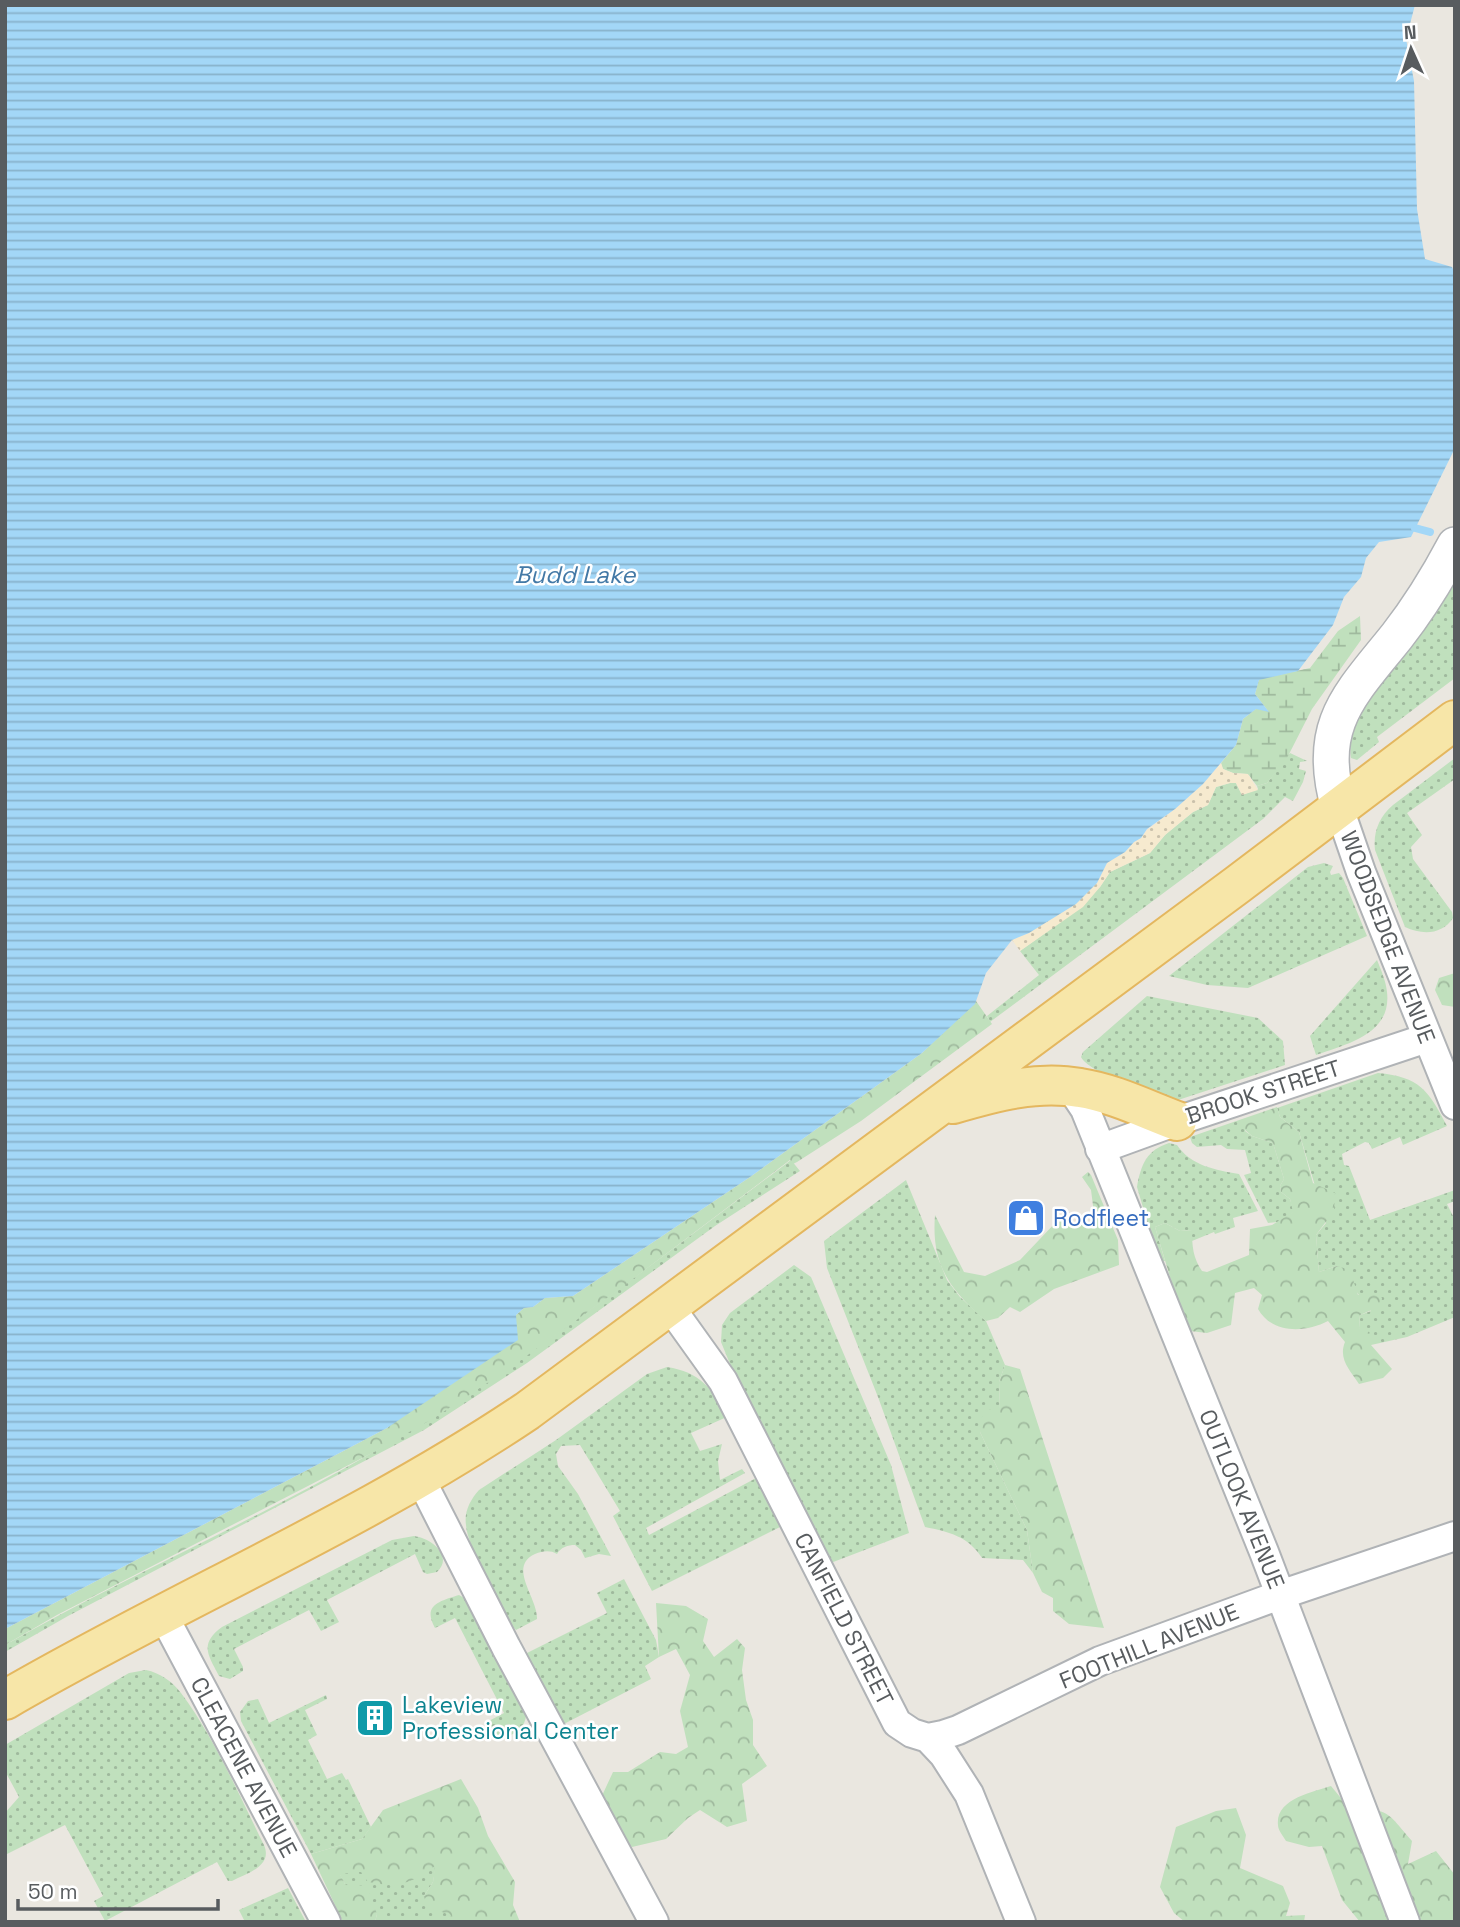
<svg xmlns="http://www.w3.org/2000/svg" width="1460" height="1927" viewBox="0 0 1460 1927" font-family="'Space Grotesk',sans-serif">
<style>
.green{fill:url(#green-dots)}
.forest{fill:url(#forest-crowns)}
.wetland{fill:url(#wetland-marsh)}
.sand{fill:url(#sand-dots)}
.water{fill:url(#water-rules)}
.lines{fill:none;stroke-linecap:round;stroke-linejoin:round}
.stream{stroke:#a3d7f7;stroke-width:8}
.minor-casing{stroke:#b0b3b6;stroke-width:32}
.tertiary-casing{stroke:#b0b3b6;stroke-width:38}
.primary-casing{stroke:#e4b75f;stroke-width:42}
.minor{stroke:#fff;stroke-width:28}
.tertiary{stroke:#fff;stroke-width:35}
.primary{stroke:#f7e6a8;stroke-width:38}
.labels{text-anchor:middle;stroke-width:5;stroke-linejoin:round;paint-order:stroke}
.street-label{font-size:23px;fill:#585c5f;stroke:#fff}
.shop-label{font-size:23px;fill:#366cbe;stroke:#fff;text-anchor:start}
.culture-label{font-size:23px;fill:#0d838f;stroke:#fff;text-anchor:start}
.water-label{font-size:24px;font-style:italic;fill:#4379a6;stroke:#fff}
</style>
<defs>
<pattern id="green-dots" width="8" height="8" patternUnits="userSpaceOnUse" patternTransform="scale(1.75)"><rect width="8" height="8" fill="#c0e0bd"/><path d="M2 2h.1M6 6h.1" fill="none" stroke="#9fb99d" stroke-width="1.8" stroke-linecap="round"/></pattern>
<pattern id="forest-crowns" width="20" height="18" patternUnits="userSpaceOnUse" patternTransform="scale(1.75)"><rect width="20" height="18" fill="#c0e0bd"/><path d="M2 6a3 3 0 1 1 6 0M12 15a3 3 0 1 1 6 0" fill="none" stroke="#9fb99d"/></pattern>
<pattern id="wetland-marsh" width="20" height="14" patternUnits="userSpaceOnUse" patternTransform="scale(1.75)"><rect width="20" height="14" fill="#c0e0bd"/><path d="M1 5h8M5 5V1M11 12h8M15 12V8" fill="none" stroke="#9fb99d"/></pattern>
<pattern id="sand-dots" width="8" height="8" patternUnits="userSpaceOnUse" patternTransform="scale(1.75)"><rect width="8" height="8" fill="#f6eacf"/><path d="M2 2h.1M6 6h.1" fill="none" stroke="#cac1ab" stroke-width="1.8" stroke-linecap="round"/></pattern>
<pattern id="water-rules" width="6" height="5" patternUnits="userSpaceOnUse" patternTransform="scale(1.75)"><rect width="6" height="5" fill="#a3d7f7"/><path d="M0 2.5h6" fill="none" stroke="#88b2cb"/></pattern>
</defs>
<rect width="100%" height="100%" fill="#eae7e0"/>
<path class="green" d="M1455 578V678L1377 737 1379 742 1357 760 1351 758C1344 713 1394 672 1418 638 1432 619 1443 599 1455 578Z
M1290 753 1307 761 1300 762 1299 769 1306 771 1303 782 1293 801 1285 797 1263 819 990 1022 987 1016 1039 975 1020 951 1067 917 1100 887 1110 872 1150 853 1165 835 1193 812 1208 805 1216 787 1230 783H1236L1242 795 1258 789 1257 786 1267 783Z
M1455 758V779L1407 813 1422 835 1411 847 1413 859 1452 912 1453 918C1442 935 1422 935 1405 927L1375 850C1373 832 1379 817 1393 805Z
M1324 863 1333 866 1330 872 1331 875 1339 873 1343 878 1367 936 1248 988 1207 985 1169 976 1308 867Z
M1377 960C1381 970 1386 981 1387 992 1392 1034 1347 1044 1316 1055L1310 1036Z
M1147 996 1258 1018 1283 1041 1285 1065 1172 1102C1155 1098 1087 1071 1081 1057L1083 1052Z
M1378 1073C1420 1077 1428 1090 1447 1126L1403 1145 1400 1137 1372 1149 1369 1143 1365 1142 1342 1154 1344 1165 1349 1166 1370 1220 1455 1190V1201L1447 1204 1455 1220V1317L1407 1337 1371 1345 1359 1328 1360 1315 1371 1311 1337 1266 1319 1272 1316 1235 1326 1223 1299 1132 1280 1117 1277 1108Z
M1245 1118V1131L1252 1136 1273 1143 1284 1179 1280 1186 1281 1192 1290 1199 1294 1212 1278 1222 1268 1223 1244 1175 1251 1173 1245 1150 1227 1149 1221 1145 1197 1147 1192 1143 1190 1137Z
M1169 1143 1177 1145C1191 1166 1216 1170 1239 1174L1258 1211 1233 1218 1235 1227 1215 1234 1214 1232 1192 1241V1230L1180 1231 1165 1223 1155 1227 1165 1261 1159 1262 1137 1187C1141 1164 1147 1150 1169 1143Z
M791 1160 800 1171 715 1226 527 1363 424 1430 68 1616 5 1652V1645C126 1576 255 1521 375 1451 522 1366 655 1262 791 1160Z
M906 1180 947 1280 960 1297 986 1321 1005 1365 999 1382 1000 1409 980 1432 1027 1530 1033 1573 1023 1560 982 1558C968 1536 949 1532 925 1527L878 1397 827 1268 824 1241Z
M794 1265 811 1277 891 1465 909 1533 828 1564 748 1408 721 1342 722 1325 730 1313Z
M667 1367C700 1372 711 1388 729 1416L691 1433 700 1451 722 1444 718 1461 720 1480 742 1469 745 1473 646 1528 649 1535 760 1476 782 1526 652 1591 613 1516 620 1511 580 1445 561 1446 556 1454 558 1466 578 1494 611 1556 599 1554 585 1558 581 1550 575 1545C568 1545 561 1547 557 1554 550 1550 543 1551 535 1554 507 1567 538 1598 537 1619L516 1630 512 1626C501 1604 467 1547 466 1525 464 1512 470 1500 479 1490L556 1440 647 1374Z
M414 1536C431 1538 454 1556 437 1572L427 1574 423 1572 415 1554 327 1600 339 1622 321 1631 309 1610 234 1649 243 1667V1671L230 1679 219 1676C208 1655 199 1644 222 1627L392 1540Z
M624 1579 656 1640 659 1657 645 1666 651 1679 560 1726 523 1655 607 1613 597 1593Z
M459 1595 466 1599 526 1716C524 1733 506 1740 490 1736L486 1730 485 1723 504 1713 455 1618 435 1628C422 1605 440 1601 459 1595Z
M146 1670C160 1673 172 1681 181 1693 214 1737 239 1795 264 1845 273 1866 248 1873 232 1881H228L217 1862 105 1921 94 1901 103 1896 65 1825 5 1855V1813L19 1797 5 1771V1745L129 1673Z
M326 1695 327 1699 305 1710 317 1735 308 1740 327 1779 342 1773 346 1780 348 1779 371 1827 362 1839 311 1854 241 1721 240 1712 248 1701 258 1699 269 1723Z
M436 1865 433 1882 424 1896 452 1915 446 1922H375L377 1914 345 1884 339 1873Z
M288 1888 306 1922H245L239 1910Z"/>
<path class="forest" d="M1455 973V1007L1442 1005 1435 990 1439 978Z
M976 1001 992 1024 861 1121 797 1162 793 1164 790 1160 625 1285 507 1370 434 1418 374 1452 57 1615 5 1645V1629L387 1428 524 1308 533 1307 545 1298 573 1296 750 1177 922 1053Z
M1277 1107 1280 1117 1299 1132 1313 1183 1335 1193 1334 1211 1316 1235 1319 1272 1337 1266 1350 1270 1358 1295 1373 1292 1382 1298 1381 1306 1360 1315 1359 1328 1374 1334 1371 1345 1392 1369 1383 1378 1359 1384C1350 1370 1338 1359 1345 1342L1328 1321C1305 1333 1272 1334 1258 1309L1262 1295 1254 1288 1235 1293 1231 1325 1207 1333 1190 1331 1179 1307 1155 1227 1165 1223 1180 1231 1192 1230C1192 1246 1193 1258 1202 1271L1207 1272 1249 1255 1250 1229 1272 1225 1293 1212 1290 1199 1281 1192 1280 1186 1284 1179 1273 1143 1252 1136 1245 1130V1118Z
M1088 1172 1091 1175 1118 1240 1119 1265 1054 1289 1020 1312 1010 1307 998 1318 986 1321C950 1290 931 1265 935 1215L964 1272 985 1276 1020 1260 1057 1221 1068 1220 1078 1226 1095 1221 1091 1190 1082 1177Z
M1005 1365 1020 1369 1104 1628 1069 1624 1053 1611V1598L1042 1592 1033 1573 1027 1530 980 1432 983 1410 1000 1408 999 1382Z
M656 1603 686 1606 708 1619 703 1641 714 1657 737 1639 745 1648 742 1670 746 1700 753 1720V1745L767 1766 742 1784 747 1821 727 1827 700 1810 688 1818 666 1839 632 1847 622 1839 600 1800 613 1772H628L660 1752 676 1754 688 1747 680 1711 690 1675 676 1649 659 1657Z
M461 1779 478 1808 488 1836 515 1882 513 1905 520 1922H446L451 1915 427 1907 424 1896 433 1882 435 1866C409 1884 401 1888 368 1882L361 1872 340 1874 345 1884 367 1886 377 1914 375 1922H343L311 1854 362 1839 383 1810Z
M1331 1786 1354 1814C1386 1802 1392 1819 1412 1841L1408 1864 1436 1851 1455 1875V1922H1360L1342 1900 1322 1846 1309 1847 1286 1841C1283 1836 1278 1830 1278 1825 1275 1799 1313 1792 1331 1786Z
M1236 1808 1246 1835 1240 1868 1283 1886 1290 1903 1286 1916 1305 1915 1304 1922H1185L1174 1913 1160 1887 1176 1827 1216 1811Z"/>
<path class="wetland" d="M1360 616 1361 640 1312 709 1286 760 1267 783 1257 786 1248 774 1233 773 1223 769 1221 763 1236 745 1243 719 1257 708 1268 711 1255 694 1259 679 1310 668 1338 631Z"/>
<path class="sand" d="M1221 763 1223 769 1233 773 1248 774 1258 790 1242 795 1236 783H1230L1216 787 1208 805 1193 812 1165 835 1150 853 1110 872 1100 887 1083 907 1020 951 1012 940 1029 933 1097 883 1107 863 1125 852 1134 842 1141 838 1147 830 1175 809 1203 784Z"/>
<path class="water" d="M5 5H1415L1406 39 1414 81 1417 209 1425 259 1452 267 1455 274V448L1411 537 1379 542 1366 558 1361 577 1344 597 1333 625 1298 671 1259 680 1255 694 1269 712 1256 709 1243 719 1236 745 1203 784 1175 809 1147 829 1141 838 1134 842 1125 852 1107 863 1097 883 1076 904 1029 933 1012 940 986 973 975 1004 922 1053 750 1177 573 1296 545 1298 533 1307 524 1308 516 1315 518 1340 387 1428 5 1629Z"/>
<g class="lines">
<path class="stream" d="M1415 528 1430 532"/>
<defs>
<path id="minor" d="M1339 808 1361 872 1455 1105
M1062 1085 1075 1094 1085 1109 1264 1552 1405 1922
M1100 1149 1177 1121 1427 1038
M670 1307 723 1381 897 1723 912 1733 928 1738 944 1755 969 1794 1021 1922
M420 1478 506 1647 654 1922
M162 1613 326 1922
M928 1738 943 1735 958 1730 1100 1661 1280 1595 1455 1536"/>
<path id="tertiary" d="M1339 808C1315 725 1349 696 1397 636 1419 608 1438 577 1455 545"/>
<path id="primary" d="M953 1104C994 1092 1038 1080 1080 1088 1113 1093 1145 1109 1177 1121
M5 1700C177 1600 362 1522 527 1411L1237 885 1455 720"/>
</defs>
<use href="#minor" class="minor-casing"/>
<use href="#tertiary" class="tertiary-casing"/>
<use href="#primary" class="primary-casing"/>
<use href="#minor" class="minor"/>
<use href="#tertiary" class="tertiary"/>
<use href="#primary" class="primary"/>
</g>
<defs>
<symbol id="shop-square" viewBox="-11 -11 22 22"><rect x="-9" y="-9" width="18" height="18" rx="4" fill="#3f7fe0" stroke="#fff"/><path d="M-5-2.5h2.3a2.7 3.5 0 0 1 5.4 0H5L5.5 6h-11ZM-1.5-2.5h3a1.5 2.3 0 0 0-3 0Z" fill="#fff"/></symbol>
<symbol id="building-square" viewBox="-11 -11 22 22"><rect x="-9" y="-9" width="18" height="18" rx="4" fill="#0f9aa8" stroke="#fff"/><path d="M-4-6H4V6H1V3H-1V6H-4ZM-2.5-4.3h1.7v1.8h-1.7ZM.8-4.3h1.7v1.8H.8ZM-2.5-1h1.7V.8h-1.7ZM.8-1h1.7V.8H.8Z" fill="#fff"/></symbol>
</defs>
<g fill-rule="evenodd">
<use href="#shop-square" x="1004" y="1196" width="44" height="44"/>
<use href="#building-square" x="353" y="1696" width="44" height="44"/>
</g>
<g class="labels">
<g class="street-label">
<text transform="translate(1388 937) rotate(69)" y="8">WOODSEDGE AVENUE</text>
<text transform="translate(1263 1092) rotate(-18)" y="8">BROOK STREET</text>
<text transform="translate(1242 1499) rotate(68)" y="8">OUTLOOK AVENUE</text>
<text transform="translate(844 1619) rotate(63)" y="8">CANFIELD STREET</text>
<text transform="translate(1149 1646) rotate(-22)" y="8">FOOTHILL AVENUE</text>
<text transform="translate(244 1767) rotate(62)" y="8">CLEACENE AVENUE</text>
</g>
<g class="shop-label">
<text x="1053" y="1226">Rodfleet</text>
</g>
<g class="culture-label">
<text x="402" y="1713">Lakeview<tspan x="402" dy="26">Professional Center</tspan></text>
</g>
<g class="water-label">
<text x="575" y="583">Budd Lake</text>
</g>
</g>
<rect width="1460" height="1927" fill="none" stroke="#585c5f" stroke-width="14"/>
<g transform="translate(1411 49) rotate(357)" stroke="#ffffff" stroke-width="5" paint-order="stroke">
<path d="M0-5L12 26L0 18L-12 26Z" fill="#585c5f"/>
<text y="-10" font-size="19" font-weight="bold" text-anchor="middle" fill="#585c5f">N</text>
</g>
<path d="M18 1899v10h200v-10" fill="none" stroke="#585c5f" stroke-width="3.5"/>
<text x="28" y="1899" font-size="21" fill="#585c5f" stroke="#ffffff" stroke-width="5" paint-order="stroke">50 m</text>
</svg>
